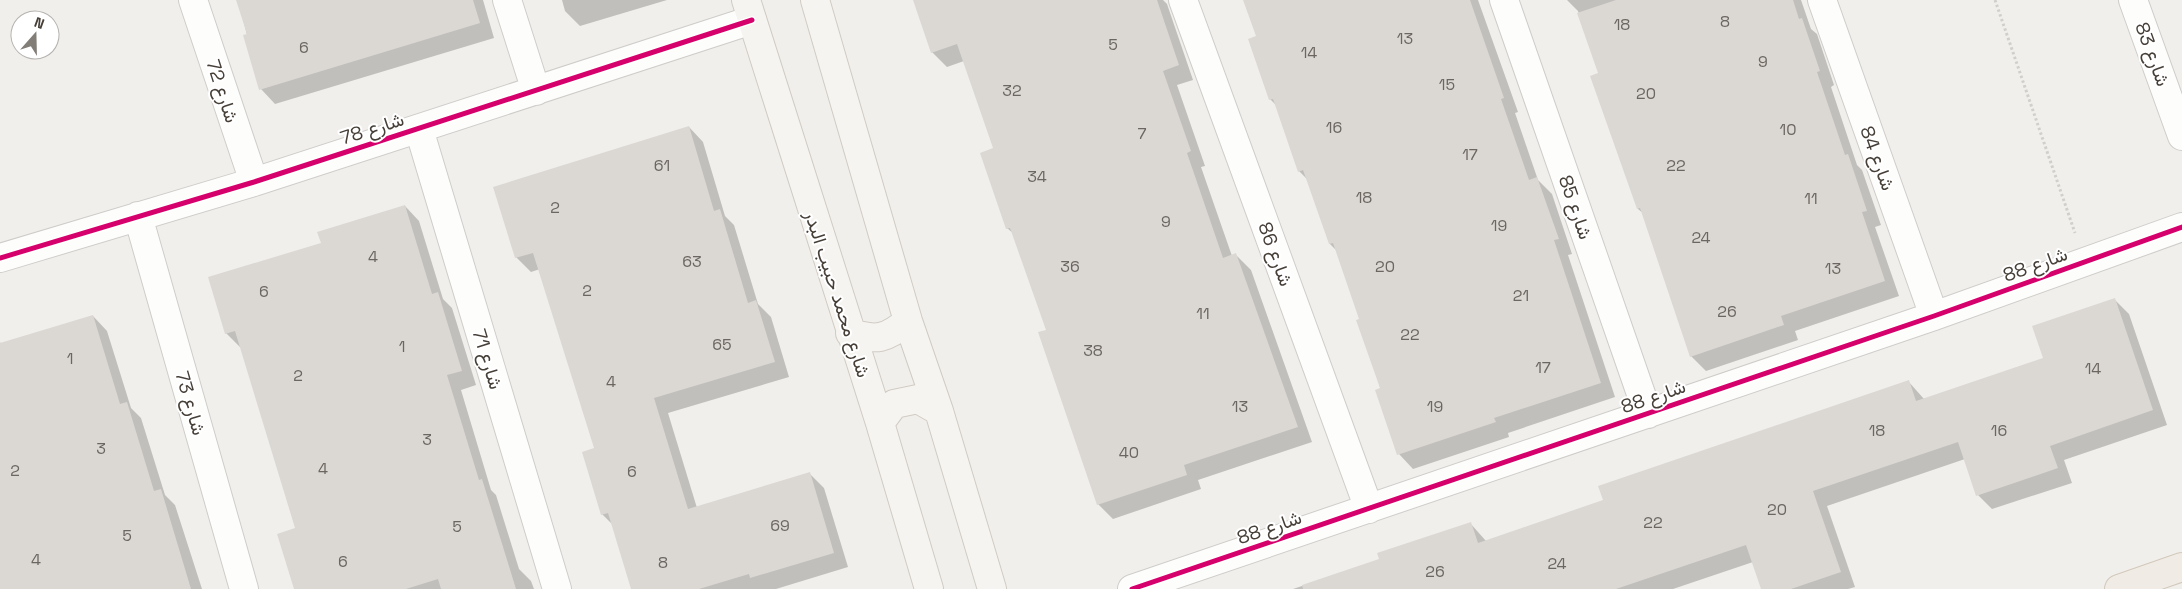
<svg xmlns="http://www.w3.org/2000/svg" width="2182" height="589" viewBox="0 0 2182 589" font-family="'Space Grotesk',Vazirmatn,sans-serif">
<style>
.shadow{fill:#0003}
.building{fill:#dbd8d4}
.lines{fill:none;stroke-linecap:round;stroke-linejoin:round}
.street-casing{stroke:#cfcdca;stroke-width:30}
.secondary-casing{stroke:#d0cbc3;stroke-width:30}
.primary-casing{stroke:#d2c8bb;stroke-width:30}
.path{stroke:#d1cfcb;stroke-width:3;stroke-dasharray:2.5 2.5;stroke-linecap:butt}
.street{stroke:#fdfdfc;stroke-width:28}
.secondary{stroke:#f6f4f0;stroke-width:28}
.primary{stroke:#f0ece5;stroke-width:28}
.cycleway-casing{stroke:#fff;stroke-width:8}
.cycleway{stroke:#d6006c;stroke-width:5}
.labels{text-anchor:middle;stroke-width:4;stroke-linejoin:round;paint-order:stroke}
.number-label{font-size:16px;fill:#6c6660}
.street-label{font-size:19px;fill:#463f38;stroke:#fff}
</style>
<rect width="100%" height="100%" fill="#f1efec"/>
<path class="shadow" d="M238 0H483L494 38 275 104 261 89Z
M562 0H667L580 26 565 11Z
M914 0H1163L1167 4 1193 80 1177 85 1205 166 1201 167 1232 256 1236 255 1251 270 1312 442 1198 480 1201 489 1113 519 1098 504 1047 331 1014 234 1007 228 995 149 964 61 947 67 932 52Z
M1244 0H1478L1518 112 1515 113 1538 180 1552 194 1572 254 1568 255 1615 397 1508 433 1509 437 1413 469 1399 454 1361 320 1337 251 1330 244 1308 180 1299 171 1277 106 1270 99 1257 37Z
M1567 0H1801L1811 29 1817 34 1834 85 1831 87 1857 165 1862 170 1881 225 1875 227 1899 296 1795 331 1798 340 1706 371 1691 356 1644 214 1638 209 1600 74 1578 11Z
M689 127 703 142 725 216 734 225 758 304 771 317 789 377 668 413 697 508 810 474 824 488 848 567 776 589H633L613 525 602 514 596 449 540 269 531 272 516 257Z
M405 206 419 221 443 299 452 308 476 385 461 390 491 490 496 495 519 569 531 581 534 589H295L296 529 241 348 226 333 322 244Z
M2114 299 2129 314 2167 425 2064 460 2072 483 1992 509 1978 495 1965 459 1827 506 1855 587 1848 589H1763L1753 562 1673 589H1293L1380 560 1470 523 1486 541 1604 501 1908 381 1924 399 2045 359Z
M93 316 107 331 131 408 141 418 165 495 175 505 202 589H0V342L1 344Z"/>
<path class="building" d="M236 0H473L480 23 259 90 243 35 247 34Z
M913 0H1157L1179 65 1163 71 1191 151 1187 153 1223 258 1236 253 1298 427 1184 465 1187 475 1097 505 1038 332 1046 330 1010 228 1006 229 980 153 993 148 957 44 931 53Z
M1243 0H1470L1504 98 1501 99 1529 180 1537 177 1559 239 1554 240 1601 383 1494 418 1496 422 1397 455 1375 390 1380 388 1356 320 1359 319 1333 243 1329 244 1303 170 1298 172 1273 99 1269 100 1248 39 1256 36Z
M1616 0H1793L1799 19 1802 18 1820 71 1817 72 1845 155 1848 154 1867 211 1862 212 1885 281 1781 316 1784 325 1690 357 1640 208 1637 209 1590 76 1598 73 1577 13Z
M689 126 714 211 720 209 748 303 756 300 775 362 654 398 688 509 810 472 834 553 750 578 749 574 699 589H631L608 513 601 515 582 452 594 448 533 253 515 258 493 187Z
M405 205 432 294 438 292 462 371 447 375 479 480 482 479 516 589H441L438 579 406 589H294L277 534 295 528 235 331 225 334 208 277 321 243 317 232Z
M2115 298 2153 410 2050 446 2058 468 1976 496 1958 442 1813 491 1841 572 1791 589H1761L1746 545 1616 589H1303L1302 585 1379 559 1377 553 1471 522 1478 543 1603 500 1598 486 1909 380 1916 401 2043 358 2032 326Z
M93 315 120 404 127 402 154 491 161 489 191 589H0V343Z"/>
<g class="lines">
<defs>
<path id="street" d="M193 0 254 182
M507 0 536 91
M1183 0 1369 509
M1504 0 1648 414
M1822 0 1934 316
M2133 0 2182 136
M419 129 557 589
M138 216 244 589
M0 258 254 182 752 20
M1132 589 1934 316 2182 227"/>
<path id="secondary" d="M746 0 880 423 929 589
M815 0 908 321 939 411 992 589
M850 333C877 341 886 339 908 321
M880 423 894 404 918 399 939 411"/>
<path id="primary" d="M2119 589 2182 567"/>
</defs>
<use href="#street" class="street-casing"/>
<use href="#secondary" class="secondary-casing"/>
<use href="#primary" class="primary-casing"/>
<path class="path" d="M1995 0 2075 233"/>
<use href="#street" class="street"/>
<use href="#secondary" class="secondary"/>
<use href="#primary" class="primary"/>
<defs>
<path id="cycleway" d="M0 258 254 182 752 20
M1132 589 1934 316 2182 227"/>
</defs>
<use href="#cycleway" class="cycleway-casing"/>
<use href="#cycleway" class="cycleway"/>
</g>
<g class="labels">
<g class="number-label">
<text x="1725" y="27">8</text>
<text x="1622" y="30">18</text>
<text x="1405" y="44">13</text>
<text x="1113" y="50">5</text>
<text x="304" y="53">6</text>
<text x="1309" y="58">14</text>
<text x="1763" y="67">9</text>
<text x="1447" y="90">15</text>
<text x="1012" y="96">32</text>
<text x="1646" y="99">20</text>
<text x="1334" y="133">16</text>
<text x="1788" y="135">10</text>
<text x="1142" y="139">7</text>
<text x="1470" y="160">17</text>
<text x="662" y="171">61</text>
<text x="1676" y="171">22</text>
<text x="1037" y="182">34</text>
<text x="1364" y="203">18</text>
<text x="1811" y="204">11</text>
<text x="555" y="213">2</text>
<text x="1166" y="227">9</text>
<text x="1499" y="231">19</text>
<text x="1701" y="243">24</text>
<text x="373" y="262">4</text>
<text x="692" y="267">63</text>
<text x="1070" y="272">36</text>
<text x="1385" y="272">20</text>
<text x="1833" y="274">13</text>
<text x="587" y="296">2</text>
<text x="264" y="297">6</text>
<text x="1521" y="301">21</text>
<text x="1727" y="317">26</text>
<text x="1203" y="319">11</text>
<text x="1410" y="340">22</text>
<text x="722" y="350">65</text>
<text x="402" y="352">1</text>
<text x="1093" y="356">38</text>
<text x="70" y="364">1</text>
<text x="1543" y="373">17</text>
<text x="2093" y="374">14</text>
<text x="298" y="381">2</text>
<text x="611" y="387">4</text>
<text x="1240" y="412">13</text>
<text x="1435" y="412">19</text>
<text x="1877" y="436">18</text>
<text x="1999" y="436">16</text>
<text x="427" y="445">3</text>
<text x="101" y="454">3</text>
<text x="1129" y="458">40</text>
<text x="323" y="474">4</text>
<text x="15" y="476">2</text>
<text x="632" y="477">6</text>
<text x="1777" y="515">20</text>
<text x="1653" y="528">22</text>
<text x="780" y="531">69</text>
<text x="457" y="532">5</text>
<text x="127" y="541">5</text>
<text x="36" y="565">4</text>
<text x="343" y="567">6</text>
<text x="663" y="568">8</text>
<text x="1557" y="569">24</text>
<text x="1435" y="577">26</text>
</g>
<g class="street-label">
<text transform="translate(2153 54) rotate(70)" y="7">شارع 83</text>
<text transform="translate(223 91) rotate(72)" y="7">شارع 72</text>
<text transform="translate(372 128) rotate(-18)" y="7">شارع 78</text>
<text transform="translate(1878 158) rotate(70)" y="7">شارع 84</text>
<text transform="translate(1576 207) rotate(71)" y="7">شارع 85</text>
<text transform="translate(1276 254) rotate(70)" y="7">شارع 86</text>
<text transform="translate(2035 264) rotate(-20)" y="7">شارع 88</text>
<text transform="translate(838 294) rotate(72)" y="7">شارع محمد حبيب البدر</text>
<text transform="translate(488 359) rotate(73)" y="7">شارع 71</text>
<text transform="translate(1653 396) rotate(-19)" y="7">شارع 88</text>
<text transform="translate(191 403) rotate(74)" y="7">شارع 73</text>
<text transform="translate(1269 527) rotate(-19)" y="7">شارع 88</text>
</g>
</g>
<g transform="translate(35 35) rotate(20)"><circle r="24" fill="#ffffff" stroke="#b5b2af"/>
<path d="M0-4L9 19L0 12L-9 19Z" fill="#827d77"/>
<text y="-8" font-size="14" font-weight="bold" text-anchor="middle" fill="#463f38">N</text>
</g>
</svg>
